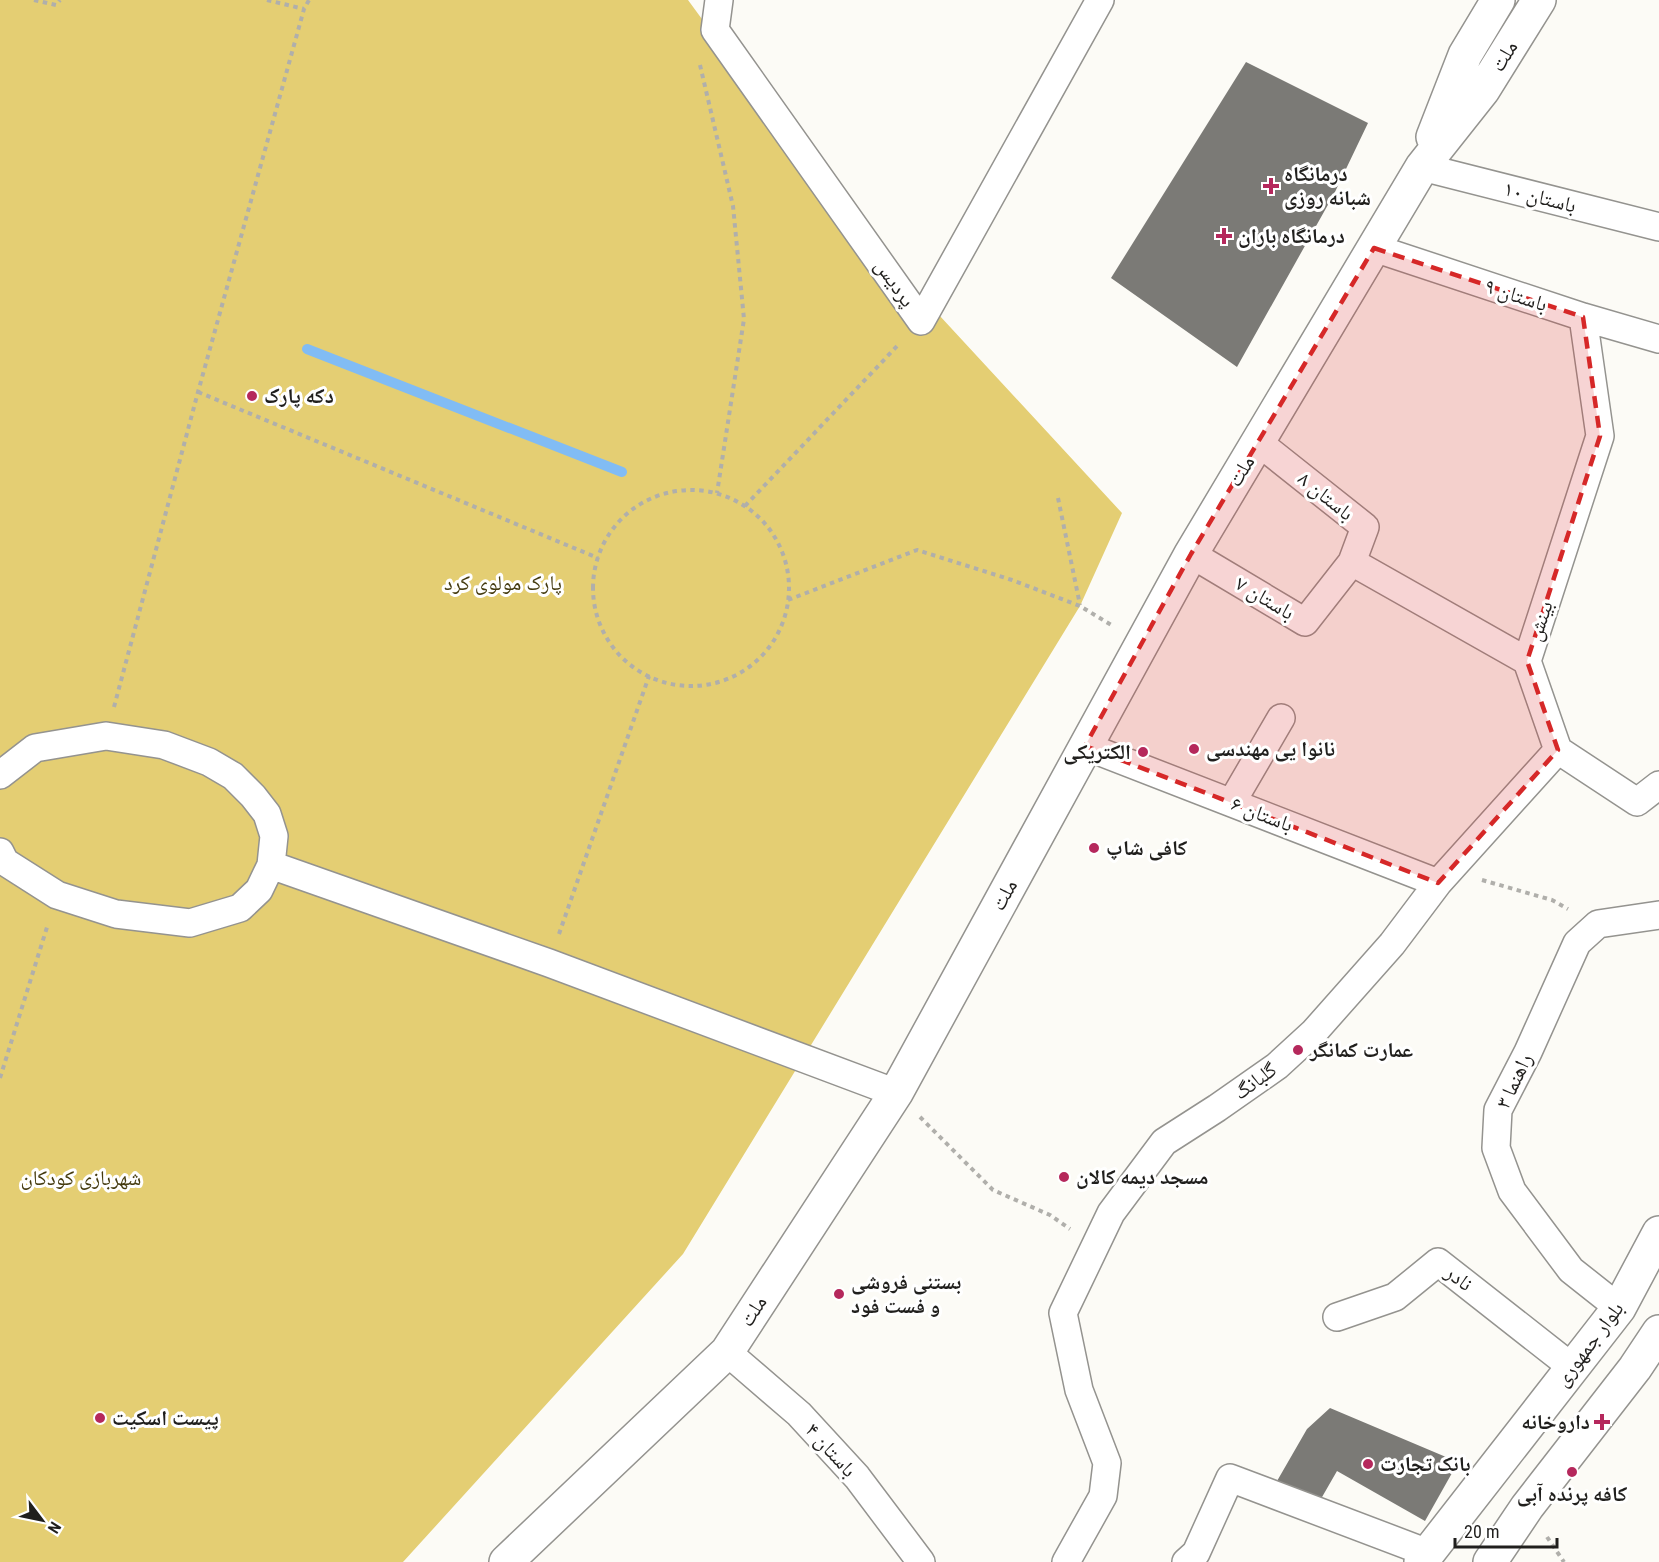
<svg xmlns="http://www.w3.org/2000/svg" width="1659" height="1562" viewBox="0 0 1659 1562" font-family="'Roboto Condensed','Noto Naskh Arabic',sans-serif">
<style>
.green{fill:#e4ce73}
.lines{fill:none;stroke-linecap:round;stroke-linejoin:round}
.stream{stroke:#81bcf4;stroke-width:10}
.building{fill:#7b7a76}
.street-casing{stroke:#94938f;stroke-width:30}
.secondary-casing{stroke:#94938f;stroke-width:36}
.path{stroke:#b0afab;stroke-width:4;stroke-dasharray:4.5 4.5;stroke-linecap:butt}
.street{stroke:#fff;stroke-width:27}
.secondary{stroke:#fff;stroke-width:33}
.marked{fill:#d62828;fill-opacity:0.2;stroke:#d62828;stroke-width:4.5;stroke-dasharray:12 8;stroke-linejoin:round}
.poi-dot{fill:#b5285c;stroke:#fff;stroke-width:2}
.labels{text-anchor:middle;stroke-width:6;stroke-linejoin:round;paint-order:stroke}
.street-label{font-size:21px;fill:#201f1d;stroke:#fff}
.poi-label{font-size:21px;font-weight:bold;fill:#201f1d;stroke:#fff;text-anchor:start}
.park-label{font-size:21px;fill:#443a0e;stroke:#fff}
</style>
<rect width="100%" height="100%" fill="#fcfbf6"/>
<path class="green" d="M0 0H688L842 210 1122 513 1080 606 683 1254 403 1562H0Z"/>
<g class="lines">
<path class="stream" d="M307 349 622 472"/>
</g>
<path class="building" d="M1246 62 1368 123 1334 194 1237 367 1111 278Z
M1330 1408 1446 1457 1452 1473 1425 1521 1337 1471 1314 1511 1273 1488 1307 1429Z"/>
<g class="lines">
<defs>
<path id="street" d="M719 0 715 30 921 321 1100 0
M1422 167 1659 227
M1374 248 1583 317 1659 339
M1191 554 1305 622 1352 562 1365 527 1258 442
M1352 562 1527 661
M1085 746 1438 883
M1558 750 1637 802 1659 785
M0 775 35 748 106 736 164 745 209 762 233 776 253 796 267 814 274 836 271 865 259 890 240 908 190 923 116 914 57 895 5 862 0 852
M1232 802 1281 718
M271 865 549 963 896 1093
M1619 1308 1571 1270 1512 1191 1496 1148 1498 1110 1528 1052 1577 943 1598 924 1659 915
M1337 1317 1395 1297 1438 1262 1573 1368
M727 1352 799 1414 857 1477 921 1562
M1066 1562 1103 1496 1107 1463 1079 1390 1063 1313 1111 1213 1164 1142 1217 1108 1277 1066 1314 1032 1392 944 1438 883 1558 750 1527 661 1600 436 1583 317
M1186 1562 1196 1553 1230 1478 1428 1553"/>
<path id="secondary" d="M1433 137 1465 55 1498 0
M506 1562 727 1352 896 1093 1191 554 1422 167 1483 90 1539 0
M1421 1562 1619 1308 1659 1233
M1490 1562 1527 1507 1635 1368 1659 1332"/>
</defs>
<use href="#street" class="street-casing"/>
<use href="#secondary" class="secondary-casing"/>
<path class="path" d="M34 0 56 5 60 0
M267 0 304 9
M700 65 733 206 744 319 717 493
M198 392 598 558
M593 588a98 98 0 1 1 196 0a98 98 0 1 1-196 0Z
M1058 498 1080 605
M745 506 900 343
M788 600 917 550 1012 580 1080 606 1113 626
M114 707 198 392 304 9 309 0
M1482 880 1552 900 1568 909
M559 934 649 676
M0 1078 48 924
M920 1117 993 1190 1050 1215 1070 1229
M1547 1537 1564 1562"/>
<use href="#street" class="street"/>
<use href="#secondary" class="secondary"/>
</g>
<path class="marked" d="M1374 248 1583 317 1600 436 1527 661 1558 750 1438 883 1085 746 1191 554Z"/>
<g class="poi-dot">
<path d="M1268 177h6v6h6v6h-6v6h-6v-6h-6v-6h6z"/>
<path d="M1221 227h6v6h6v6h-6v6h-6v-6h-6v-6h6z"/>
<circle cx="252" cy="396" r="6"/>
<circle cx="1194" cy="749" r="6"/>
<circle cx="1143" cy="752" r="6"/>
<circle cx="1094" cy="848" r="6"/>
<circle cx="1298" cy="1050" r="6"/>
<circle cx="1064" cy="1177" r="6"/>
<circle cx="839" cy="1294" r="6"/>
<circle cx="100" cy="1418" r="6"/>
<path d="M1599 1413h6v6h6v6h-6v6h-6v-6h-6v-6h6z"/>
<circle cx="1368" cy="1464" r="6"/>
<circle cx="1572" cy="1472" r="6"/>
</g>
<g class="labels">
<g class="street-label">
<text transform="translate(1504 56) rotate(-58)" y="7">ملت</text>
<text transform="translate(1540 197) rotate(14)" y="7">باستان ۱۰</text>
<text transform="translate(895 283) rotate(55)" y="7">پردیس</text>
<text transform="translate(1516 295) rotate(18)" y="7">باستان ۹</text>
<text transform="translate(1241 471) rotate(-59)" y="7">ملت</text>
<text transform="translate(1326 496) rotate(39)" y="7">باستان ۸</text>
<text transform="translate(1265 598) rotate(31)" y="7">باستان ۷</text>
<text transform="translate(1540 621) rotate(-72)" y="7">بینش</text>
<text transform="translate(1262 814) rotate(21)" y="7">باستان ۶</text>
<text transform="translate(1004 895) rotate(-61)" y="7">ملت</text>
<text transform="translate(1255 1081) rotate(-36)" y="7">گلبانگ</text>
<text transform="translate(1514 1081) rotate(-65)" y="7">راهنما ۳</text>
<text transform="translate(1459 1278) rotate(38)" y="7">نادر</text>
<text transform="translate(753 1311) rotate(-57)" y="7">ملت</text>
<text transform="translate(1589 1344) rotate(-53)" y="7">بلوار جمهوری</text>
<text transform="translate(831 1450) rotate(48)" y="7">باستان ۴</text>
</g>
<g class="poi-label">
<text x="1284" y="181">درمانگاه<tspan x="1284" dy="24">شبانه روزی</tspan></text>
<text x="1238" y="243">درمانگاه باران</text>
<text x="264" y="403">دکه پارک</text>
<text x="1206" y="756">نانوا یی مهندسی</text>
<text x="1131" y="759" text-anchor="end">الکتریکی</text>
<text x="1106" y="855">کافی شاپ</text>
<text x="1310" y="1057">عمارت کمانگر</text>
<text x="1076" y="1184">مسجد دیمه کالان</text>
<text x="851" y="1289">بستنی فروشی<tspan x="851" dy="24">و فست فود</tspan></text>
<text x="112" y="1425">پیست اسکیت</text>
<text x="1590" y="1429" text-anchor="end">داروخانه</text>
<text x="1380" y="1471">بانک تجارت</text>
<text x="1572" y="1501" text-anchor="middle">کافه پرنده آبی</text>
</g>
<g class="park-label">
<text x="503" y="590">پارک مولوی کرد</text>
<text x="81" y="1185">شهربازی کودکان</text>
</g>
</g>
<g transform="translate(42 1520) rotate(122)" stroke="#ffffff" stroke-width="4.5" paint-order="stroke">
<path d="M0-4.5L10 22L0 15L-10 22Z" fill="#201f1d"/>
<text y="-9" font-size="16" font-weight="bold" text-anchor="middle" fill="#201f1d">N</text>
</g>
<path d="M1455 1538v9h102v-9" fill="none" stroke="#201f1d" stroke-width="3"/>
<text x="1464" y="1538" font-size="18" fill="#201f1d" stroke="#ffffff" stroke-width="4.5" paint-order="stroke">20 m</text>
</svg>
